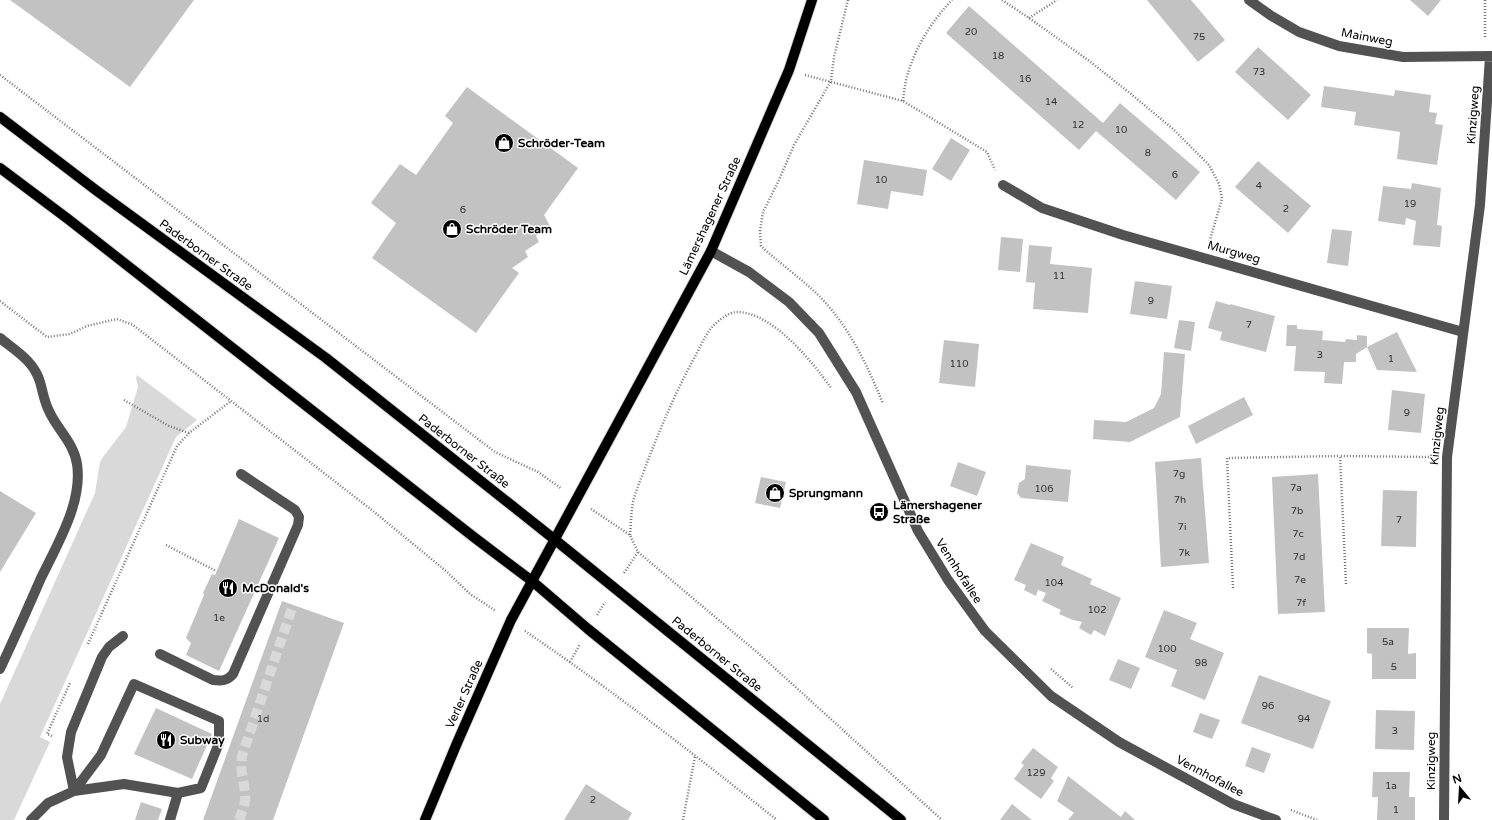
<svg xmlns="http://www.w3.org/2000/svg" width="1492" height="820" viewBox="0 0 1492 820" font-family="'Varela Round',sans-serif">
<style>
.green{fill:#d9d9d9}
.building{fill:#c2c2c2}
.lines{fill:none;stroke-linecap:round;stroke-linejoin:round}
.minor-tunnel{stroke:#d9d9d9;stroke-width:10;stroke-dasharray:10 5;stroke-linecap:butt}
.major-casing{stroke:#dbdbdb;stroke-width:12}
.path{stroke:#747474;stroke-width:2.5;stroke-dasharray:1 2;stroke-linecap:butt}
.minor{stroke:#525252;stroke-width:10}
.major{stroke:#000;stroke-width:10}
.labels{text-anchor:middle;stroke-width:3;stroke-linejoin:round;paint-order:stroke}
.number-label{font-size:10px;fill:#303030}
.street-label{font-size:12px;fill:#000;stroke:#fff}
.poi-label{font-size:12px;font-weight:bold;fill:#000;stroke:#fff;text-anchor:start}
</style>
<rect width="100%" height="100%" fill="#fff"/>
<path class="green" d="M137 375 197 420 176 437 40 737 50 742 14 820H0V704L95 493 100 462 103 457 126 427 138 387 136 378Z"/>
<path class="building" d="M10 0H194L130 87Z
M1147 0H1191L1225 40 1198 62Z
M1410 0H1441L1428 16Z
M969 6 1103 123 1120 103 1200 172 1176 200 1096 131 1079 150 946 33Z
M1258 47 1311 95 1288 120 1235 72Z
M1324 86 1394 96 1395 90 1431 95 1429 112 1437 113 1435 124 1443 125 1437 165 1397 159 1400 132 1354 125 1356 112 1321 107Z
M467 87 578 168 544 215 550 226 536 236 539 242 525 251 528 257 512 268 519 273 476 333 372 258 396 223 371 203 400 164 416 175 453 123 445 116Z
M951 138 970 150 951 181 932 169Z
M864 160 927 170 923 196 891 191 888 209 857 204Z
M1258 161 1311 206 1288 233 1235 187Z
M1412 183 1441 188 1437 225 1442 226 1440 247 1413 245 1416 221 1406 218 1405 225 1378 221 1383 186 1411 189Z
M1332 229 1352 231 1348 266 1327 263Z
M1001 237 1023 239 1020 272 998 270Z
M1029 245 1052 247 1050 264 1092 268 1088 313 1033 309 1035 283 1026 282Z
M1135 281 1172 286 1167 319 1130 314Z
M1216 301 1230 305V304L1275 316 1266 352 1220 340 1222 332 1208 328Z
M1179 320 1195 322 1191 351 1174 348Z
M1287 325H1297V329L1323 331 1322 340 1345 342 1346 339 1357 340V335L1367 336V347L1397 332 1417 372 1377 370 1367 347 1356 354V362H1344L1342 384 1324 383 1325 372 1294 371 1296 346H1286Z
M944 340 979 344 975 387 939 383Z
M1164 352 1185 354 1180 417 1130 442 1093 439 1094 420 1126 422 1154 408 1161 394Z
M1392 390 1425 394 1421 433 1388 430Z
M1244 397 1253 415 1196 444 1188 426Z
M1201 458 1209 563 1161 567 1155 462Z
M958 462 986 472 977 496 950 486Z
M1026 465 1071 470 1068 502 1021 498 1017 493 1019 483 1025 479Z
M1318 474 1325 612 1278 614 1272 477Z
M761 477 786 482 780 508 755 503Z
M1383 490 1417 491 1416 547 1381 546Z
M0 491 36 513 0 572Z
M239 519 279 538 219 671 186 655 191 643 186 638 204 595 203 593 212 574 215 575Z
M1031 543 1064 557 1061 565 1092 579 1090 584 1121 598 1105 636 1094 630 1091 635 1079 628 1082 622 1073 620 1059 614 1061 610 1042 601 1046 593 1038 590 1036 596 1024 590 1026 585 1014 580Z
M282 601 344 623 273 820H203Z
M1164 610 1197 623 1190 639 1224 653 1205 700 1171 686 1177 670 1145 657Z
M1367 628H1409L1408 654 1416 653V679H1372V654L1367 653Z
M1118 659 1140 668 1131 689 1109 680Z
M1259 675 1331 701 1313 749 1241 723Z
M156 708 212 734 192 779 134 754Z
M1376 710 1415 711 1414 750 1375 749Z
M1200 713 1220 720 1212 739 1193 732Z
M1252 747 1271 754 1264 773 1245 766Z
M1033 748 1058 767 1051 778 1054 781 1041 799 1014 779 1024 765 1021 763Z
M1373 772H1410L1409 797H1415V820H1377L1378 797H1372Z
M1068 776 1121 817 1125 811 1135 820H1068L1074 813 1057 801Z
M586 784 632 813 628 820H564Z
M141 802 162 809 158 820H135Z
M1012 804 1032 820H1000Z"/>
<g class="lines">
<path class="minor-tunnel" d="M239 820C241 814 244 808 245 801 246 785 239 772 242 756L293 605"/>
<defs>
<path id="major" d="M0 117 97 191 326 358 554 539 901 820
M0 168 68 219 475 538 532 581 588 629 824 820
M425 820 457 743 511 620 711 251 789 70 812 0"/>
</defs>
<use href="#major" class="major-casing"/>
<path class="path" d="M848 0 834 57 831 81 794 145 779 180 763 212 760 231 761 246C778 262 798 276 815 292 847 322 867 364 883 404
M1002 0 1029 18 1088 60 1131 94 1173 129 1209 165 1219 184 1222 199 1209 243
M1485 0V39
M1029 18 1057 0
M0 75 495 452 538 472 562 489
M805 75 903 101 987 152 995 170
M903 101C904 92 905 82 908 73 916 46 932 21 952 0
M0 301 47 337 70 334 87 326 117 319 133 325 373 511 446 571 470 594 496 611
M124 400 169 426 189 433
M591 509 630 535 638 552 758 653 942 820
M630 535C631 524 631 513 633 502 636 490 641 479 645 468 659 431 674 396 692 362 699 350 704 336 713 326 719 320 729 312 737 312 772 312 812 361 831 388
M166 545 216 571
M624 573 638 552
M1346 584 1340 456 1430 457
M1233 588 1227 458 1340 456
M597 615 605 602
M525 631C612 690 695 755 777 820
M88 644 177 446 189 433 231 401
M570 662 580 644
M1051 669 1073 688
M52 736 47 734 70 683
M1291 810 1317 820
M683 820 695 756"/>
<path class="minor" d="M1249 0 1270 15 1299 32 1339 46 1403 57 1492 56
M1003 185 1042 208 1123 235 1463 332
M711 251 749 272 789 302 819 333 856 392 918 531 948 580 985 631 1051 696 1119 742 1233 804 1276 820
M0 338C16 351 34 361 40 382 43 392 44 401 49 411 57 429 74 443 77 464 83 502 57 545 41 578 28 608 14 639 0 669
M160 654 213 680C222 681 227 681 233 674L298 525 299 517 295 510 241 474
M74 791 101 755 134 684 219 721V743L201 788 178 793
M74 791 67 757 71 732 102 657 109 647 123 636
M31 820 48 803 74 791 124 784 178 793 170 820
M1444 820 1447 457 1480 205 1490 57"/>
<use href="#major" class="major"/>
</g>
<defs>
<symbol id="shop-disc" viewBox="-11 -11 22 22"><circle r="9.5" fill="#000" stroke="#fff"/><path d="M-5-2.5h2.3a2.7 3.5 0 0 1 5.4 0H5L5.5 6h-11ZM-1.5-2.5h3a1.5 2.3 0 0 0-3 0Z" fill="#fff"/></symbol>
<symbol id="bus-disc" viewBox="-11 -11 22 22"><circle r="9.5" fill="#000" stroke="#fff"/><path d="M-5-6H5V4H4V6H2V4H-2V6H-4V4H-5ZM-3.5-4V0h7V-4ZM-3.5 1.2v1.5H-2V1.2ZM2 1.2v1.5H3.5V1.2Z" fill="#fff"/></symbol>
<symbol id="restaurant-disc" viewBox="-11 -11 22 22"><circle r="9.5" fill="#000" stroke="#fff"/><path d="M-5-6h1v4h1v-4h1v4h1v-4h1v5L-1.5 .5V6h-2V.5L-5-1ZM5-6V6H3V1.5H1.5Q1.5-4 5-6Z" fill="#fff"/></symbol>
</defs>
<g fill-rule="evenodd">
<use href="#shop-disc" x="493" y="132" width="22" height="22"/>
<use href="#shop-disc" x="441" y="218" width="22" height="22"/>
<use href="#shop-disc" x="764" y="482" width="22" height="22"/>
<use href="#bus-disc" x="868" y="501" width="22" height="22"/>
<use href="#restaurant-disc" x="217" y="577" width="22" height="22"/>
<use href="#restaurant-disc" x="155" y="729" width="22" height="22"/>
</g>
<g class="labels">
<g class="number-label">
<text x="971" y="35">20</text>
<text x="1199" y="40">75</text>
<text x="998" y="59">18</text>
<text x="1259" y="75">73</text>
<text x="1025" y="82">16</text>
<text x="1051" y="105">14</text>
<text x="1078" y="128">12</text>
<text x="1121" y="133">10</text>
<text x="1148" y="156">8</text>
<text x="1175" y="178">6</text>
<text x="881" y="183">10</text>
<text x="1259" y="189">4</text>
<text x="1410" y="207">19</text>
<text x="1286" y="212">2</text>
<text x="463" y="213">6</text>
<text x="1059" y="279">11</text>
<text x="1151" y="304">9</text>
<text x="1249" y="328">7</text>
<text x="1320" y="358">3</text>
<text x="1391" y="362">1</text>
<text x="959" y="367">110</text>
<text x="1407" y="416">9</text>
<text x="1179" y="477">7g</text>
<text x="1296" y="491">7a</text>
<text x="1044" y="492">106</text>
<text x="1180" y="503">7h</text>
<text x="1297" y="514">7b</text>
<text x="1399" y="523">7</text>
<text x="1182" y="530">7i</text>
<text x="1298" y="537">7c</text>
<text x="1184" y="556">7k</text>
<text x="1299" y="560">7d</text>
<text x="1300" y="583">7e</text>
<text x="1054" y="586">104</text>
<text x="1301" y="606">7f</text>
<text x="1097" y="613">102</text>
<text x="219" y="621">1e</text>
<text x="1388" y="645">5a</text>
<text x="1167" y="652">100</text>
<text x="1201" y="666">98</text>
<text x="1394" y="670">5</text>
<text x="1268" y="709">96</text>
<text x="263" y="722">1d</text>
<text x="1304" y="722">94</text>
<text x="1395" y="734">3</text>
<text x="1036" y="776">129</text>
<text x="1391" y="789">1a</text>
<text x="593" y="803">2</text>
<text x="1396" y="813">1</text>
</g>
<g class="street-label">
<text transform="translate(1367 37) rotate(11)" y="4">Mainweg</text>
<text transform="translate(1473 115) rotate(-86)" y="4">Kinzigweg</text>
<text transform="translate(710 216) rotate(-65)" y="4">Lämershagener Straße</text>
<text transform="translate(1234 252) rotate(16)" y="4">Murgweg</text>
<text transform="translate(206 255) rotate(36)" y="4">Paderborner Straße</text>
<text transform="translate(1437 436) rotate(-84)" y="4">Kinzigweg</text>
<text transform="translate(464 451) rotate(38)" y="4">Paderborner Straße</text>
<text transform="translate(959 571) rotate(57)" y="4">Vennhofallee</text>
<text transform="translate(717 654) rotate(39)" y="4">Paderborner Straße</text>
<text transform="translate(464 694) rotate(-66)" y="4">Verler Straße</text>
<text transform="translate(1431 761) rotate(-90)" y="4">Kinzigweg</text>
<text transform="translate(1210 776) rotate(28)" y="4">Vennhofallee</text>
</g>
<g class="poi-label">
<text x="518" y="147">Schröder-Team</text>
<text x="466" y="233">Schröder Team</text>
<text x="789" y="497">Sprungmann</text>
<text x="893" y="509">Lämershagener<tspan x="893" dy="14">Straße</tspan></text>
<text x="242" y="592">McDonald's</text>
<text x="180" y="744">Subway</text>
</g>
</g>
<g transform="translate(1460 788) rotate(342)" stroke="#ffffff" stroke-width="3" paint-order="stroke">
<path d="M0-3L7 15L0 10L-7 15Z" fill="#000000"/>
<text y="-6" font-size="11" font-weight="bold" text-anchor="middle" fill="#000000">N</text>
</g>
</svg>
